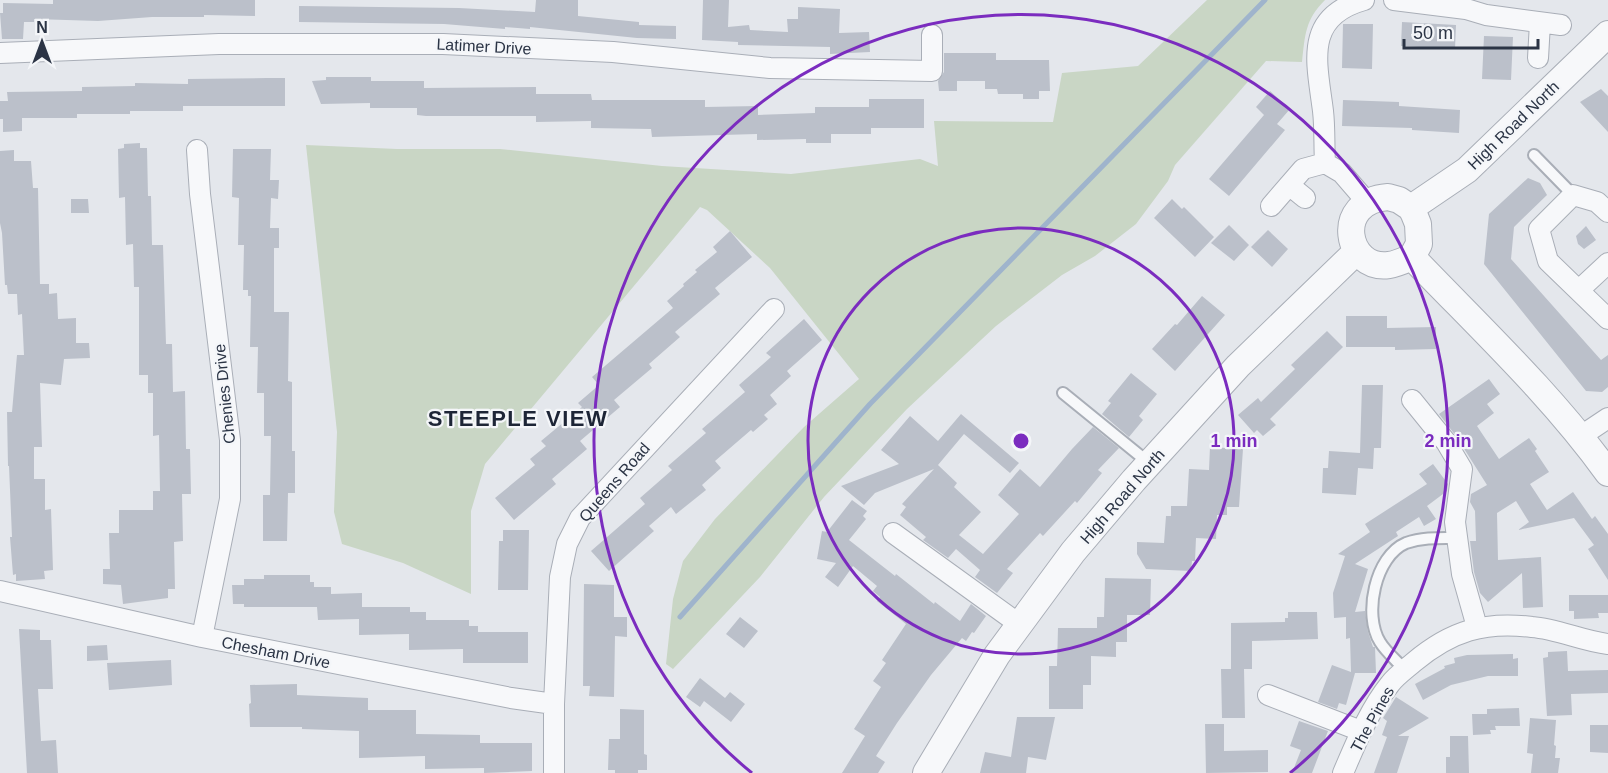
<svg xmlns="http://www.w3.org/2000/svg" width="1608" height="773" viewBox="0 0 1608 773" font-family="Helvetica,sans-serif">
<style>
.green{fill:#c9d6c5}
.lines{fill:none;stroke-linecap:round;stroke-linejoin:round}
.stream{stroke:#9fb4cc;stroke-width:5}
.building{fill:#bbc0ca}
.service-casing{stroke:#a9aeb7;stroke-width:14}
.minor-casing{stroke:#a9aeb7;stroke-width:22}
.tertiary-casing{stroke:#a9aeb7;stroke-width:28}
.service{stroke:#f7f8fa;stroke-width:10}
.minor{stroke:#f7f8fa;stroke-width:20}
.tertiary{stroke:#f7f8fa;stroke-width:26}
.ring{fill:none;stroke:#7b2cbf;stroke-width:3}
.labels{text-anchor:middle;stroke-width:4.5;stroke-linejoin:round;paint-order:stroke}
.street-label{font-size:16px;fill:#2b3445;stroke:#f4f6f9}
.district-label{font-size:22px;font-weight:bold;letter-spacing:1.5px;fill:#1d2536;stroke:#f4f6f9}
.centre{fill:#7b2cbf;stroke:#f4f6f9;stroke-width:3}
.ring-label{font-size:18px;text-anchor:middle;font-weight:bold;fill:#7b2cbf;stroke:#f4f6f9;stroke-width:4.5;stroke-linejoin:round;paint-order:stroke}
</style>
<rect width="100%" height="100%" fill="#e4e7ec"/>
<path class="green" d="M1207 0H1325C1305 20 1305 35 1302 62L1266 61 1175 165 1168 181 1136 224 1095 256 1062 275 996 326 907 409 824 497 760 577 673 669 666 664 673 599 683 561 715 519 804 427 859 379 770 268 707 210 700 207 485 464 471 511V594L403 563 342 544 334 512 337 432 306 145 397 149H500L662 166 791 174 920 159 938 166 934 121 1053 122 1062 73 1138 66Z"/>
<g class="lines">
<path class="stream" d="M680 617 870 404 1265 0"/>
</g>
<path class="building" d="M53 0H255V16L204 15V17H152L98 21 34 19V22H24L23 39H2L0 13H3V3L53 4Z
M536 0H578V16L639 22V25L676 26V39L637 38 530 27V29L505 27V29L444 24 299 22V6L459 8 535 12Z
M703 0H729L728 27 749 25 750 30 788 32 787 19H798V7L840 9 839 33 869 32 870 52 830 54V47L738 45V42L702 40Z
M1402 22 1456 25 1455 49 1401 46Z
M1343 24H1373L1372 69 1342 68Z
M1484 36 1513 37 1511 80 1482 79Z
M944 53H996V60H1049L1050 91H1039V99H1023V94H998L997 89H985V81H957V91H939L938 81 944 72Z
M326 77H371V81H424V88L536 87V94H591L592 100H705V107L758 106V115L815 113V107H869V99H924V128H871V134H831V143H806V139L757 140V134L652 137 651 129 591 128V121L536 122V116H426L417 115V108H370V103L321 104 312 81 326 80Z
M267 78H285V106H183V111H130V114H77V118H22V131L3 132V119H0V101H8L7 92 82 91V87L135 86V83L188 84V79Z
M1601 89 1608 96V132L1580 102Z
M1270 91 1290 109 1277 124 1285 130 1229 196 1209 179 1264 115 1256 107Z
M1343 100 1399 102V106L1460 110 1459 133 1412 130V128L1342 126Z
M140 143V148H147L148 196H151L152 245H163L166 344H172L173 392 185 391 186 449H190L191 494H182L183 541 174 542 175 589H168V598L123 604 121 585 103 584V569H110L109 533H119V510H153V491H160L159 435 153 436V393H148V375H139V287H134L133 244 126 245 125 197 119 198 118 149 124 148V144Z
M233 149H271L270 180H279L278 199 271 198 270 228H279V248H274V312H289L288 381 292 382V451H295V493H288L287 541H263V495H270L271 436H264V393H257L258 347H250L251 296H248V290H243L244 245H238L239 198 232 197Z
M14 150V161H31L33 188H38L40 284H49V294L57 293 58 319 76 318V343H89L90 358 64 359 61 385 40 383 42 447H34V479H45V510L51 509 53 570 44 571 45 579 16 581V574L13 575 10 537H12L9 466H8L7 412H12L17 355H24L22 314 18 315 17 294H8L7 285H5L2 233 0 223V151Z
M1528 178 1540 183 1547 195 1514 227 1511 259 1601 360 1608 355V387L1602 392 1586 391 1484 264 1489 214Z
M71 199H88L89 213H71Z
M1172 199 1182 209 1184 207 1214 237 1195 257 1154 218Z
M1229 225 1249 245 1234 261 1211 243Z
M1586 226 1596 240 1584 249 1578 244 1576 236Z
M1268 230 1288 249 1272 267 1251 247Z
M730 231 752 257 715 288 720 294 675 332 680 337 649 364 652 368 614 400 620 407 580 441 587 449 552 479 556 484 514 520 495 498 535 465 530 459 546 446 541 441 582 407 578 403 599 385 592 377 673 308 667 301 684 286 683 284 697 272 695 270 717 252 713 247Z
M1202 296 1225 315 1175 371 1152 349 1175 324 1177 325Z
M1346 316H1387V328L1436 327V349L1395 350V347H1346Z
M804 319 822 340 787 371 791 376 770 395 777 404 764 415 768 419 753 432 751 430 715 461 721 468 702 485 706 490 676 514 671 507 649 526 654 531 609 571 591 551 645 504 640 498 672 470 668 466 706 433 702 429 745 392 739 385 771 357 766 353Z
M1327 331 1343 347 1270 419 1276 425 1263 436 1257 430 1254 433 1238 415 1258 398 1261 402 1295 369 1291 365Z
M1131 373 1157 394 1139 416 1143 420 1129 437 1102 414 1111 403 1108 401Z
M1489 379 1500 394 1487 404 1494 413 1477 426 1499 459 1529 438 1537 449 1535 451 1549 472 1530 484 1547 510 1573 492 1592 519 1595 516 1608 534V580L1588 549 1594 545 1574 518 1518 530 1529 522 1516 501 1497 513 1498 560 1541 557 1543 607 1523 608 1522 573 1488 602 1480 593 1474 572 1470 541H1476L1475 511 1470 502 1471 494 1487 485 1456 436 1439 414Z
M1362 385H1383L1381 448H1374L1373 469 1358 468 1356 495 1322 493 1323 468H1328L1329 451 1360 453Z
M961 414 1019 463 1010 473 964 434 938 465 957 483 954 487 981 512 959 535 983 554 1019 514 998 495 1020 469 1040 487 1072 449 1093 427 1119 448 1098 470 1102 473 1077 503 1075 501 1043 536 1040 533 1007 569 1013 573 997 593 975 577 980 570 956 549 948 558 923 540 926 537 900 515 906 507 902 504 934 469 875 493 864 505 841 486 899 464 881 450 910 416 938 441Z
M1210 447 1243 449 1239 507H1227V515H1217L1216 539 1196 538 1195 561H1192L1191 571 1146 569 1137 554V542L1164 543 1166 516H1171V506H1187L1189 469 1209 470Z
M1433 464 1448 484 1447 491 1427 506 1436 519 1424 526 1419 517 1396 532 1398 536 1355 564 1368 569 1355 612 1365 611 1368 632 1373 647H1375L1376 673H1355L1346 705 1339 703 1337 709 1318 702 1332 665 1351 672 1350 638 1346 639V617L1334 618 1333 593 1345 556 1338 554 1370 532 1365 524 1427 484 1419 474Z
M852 500 867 511 863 516 866 519 849 540 895 576 896 574 934 604 935 602 960 621 971 604 986 616 974 633 972 632 966 641 962 638 931 675 897 723 876 756 885 762 878 773H842L865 736 854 729 881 687 873 681 886 663 882 660 906 624 877 601 880 597 873 591 877 586 853 566 838 587 825 577 836 563 817 559 822 531 827 532Z
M503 530H529L528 590H498L499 541H503Z
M264 575H310V582H314V587H331V594L362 593V607H410V612H426V620H469V626H478V632H528V663H463V649L409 650V634L359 635V619L318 620 317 607H244V604H233L232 585H244V579H264Z
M1105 578 1151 579 1150 615H1127V642H1116V657L1091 656V685H1083V709H1049V666H1057L1058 628H1097V617H1104Z
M584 584 614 585V617H627V637L615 636 614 697 589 696 590 686H583Z
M1569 595H1608V613H1598L1599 618 1574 619V611H1569Z
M1288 612H1317L1318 639 1252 641V669H1244L1245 718H1222L1221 669H1231V623L1285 622V618H1288Z
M740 617 758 631 744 648 726 634Z
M19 629 40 630V640H51L53 689H38L41 741 56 740 58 773H27Z
M107 645 108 660 87 661V646Z
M1567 651 1568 671 1608 670V693L1571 694 1572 715 1547 716 1543 658 1548 657V652Z
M1513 654V659L1518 658V676H1488L1451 685 1423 700 1415 684 1445 668 1444 666 1455 663 1454 658 1467 655Z
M171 660 172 685 109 690 107 663Z
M700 678 725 698 730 692 745 704 731 722 704 701 700 707 686 697Z
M297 684V695L368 698V710H416V734L480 735V743H532V771L484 773V768L425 769V756L359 758V731L302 729V727H250L249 704 251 703 250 685Z
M1396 697 1429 718 1398 736H1409L1397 773H1374L1387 737 1382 735 1387 721 1383 718Z
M1519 708 1520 726H1495L1496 730H1490L1491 734 1473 735 1472 714H1487V709Z
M620 709 644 710V754L647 755V770H638V773H615V770H608L609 739H620Z
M1017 717H1055L1046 760 1028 757 1026 773H980L985 752 1011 757Z
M1530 718 1556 720 1554 745 1556 746 1555 758H1560L1558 773H1531L1533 754 1527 753Z
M1299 721 1328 731 1312 773H1292L1301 750 1290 746Z
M1205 724H1224V751L1268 750V772L1206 773Z
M1590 725H1608V753L1590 752Z
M1450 736H1468L1469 773H1446V757H1450Z"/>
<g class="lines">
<defs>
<path id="service" d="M1534 155 1573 195
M1063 393 1149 463
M1405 670C1397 661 1386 652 1380 642 1363 615 1375 556 1406 543 1423 537 1440 538 1457 538"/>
<path id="minor" d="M1364 0C1303 17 1317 63 1323 111 1325 128 1324 146 1325 163L1342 173 1367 202
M1394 0 1466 9 1486 15 1561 25
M0 53 219 44H443L613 52 770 68 932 71V35
M1538 58 1540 23
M197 150 200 194 230 440V499L202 637
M1289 185 1305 198
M1271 206 1303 169 1325 163
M1608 212 1597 202 1573 195 1539 229 1548 261 1608 319
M1579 290 1608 263
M1412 400 1446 442 1462 469 1455 522 1462 574 1477 627
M1581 436 1608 418
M893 533 1019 624
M0 591 202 637 511 698 554 704
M1268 695 1361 731
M554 773V704L560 577 567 544 580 518 774 309
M1343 773C1356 743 1369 710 1390 684 1396 676 1406 669 1414 662 1451 631 1484 621 1532 627 1558 629 1582 641 1608 644"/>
<path id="tertiary" d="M1388 197 1399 200 1411 208 1414 214 1418 224 1419 244 1412 257C1405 260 1397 264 1389 265 1346 271 1332 201 1388 197Z
M1411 208 1467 170 1608 34
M1412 257C1479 327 1551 394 1608 473
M926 773 997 655 1073 552 1134 480 1238 366 1357 251"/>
</defs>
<use href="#service" class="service-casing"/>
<use href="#minor" class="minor-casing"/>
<use href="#tertiary" class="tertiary-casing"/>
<use href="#service" class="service"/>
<use href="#minor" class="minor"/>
<use href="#tertiary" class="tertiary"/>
</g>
<g class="ring">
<circle cx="1021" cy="441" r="213"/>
<path d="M752 773A427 427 0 1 1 1290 773"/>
</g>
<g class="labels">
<g class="street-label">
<text transform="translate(484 46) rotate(3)" y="6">Latimer Drive</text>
<text transform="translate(1513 125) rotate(-44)" y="6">High Road North</text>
<text transform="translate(224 394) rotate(-96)" y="6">Chenies Drive</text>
<text transform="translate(614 482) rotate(-49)" y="6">Queens Road</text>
<text transform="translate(1122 496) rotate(-49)" y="6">High Road North</text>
<text transform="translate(276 652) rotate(11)" y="6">Chesham Drive</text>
<text transform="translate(1372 719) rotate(-61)" y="6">The Pines</text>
</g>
<g class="district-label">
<text x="518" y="426">STEEPLE VIEW</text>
</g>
</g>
<circle cx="1021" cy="441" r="9" class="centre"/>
<g class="ring-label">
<text x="1234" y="447">1 min</text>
<text x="1448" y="447">2 min</text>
</g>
<g transform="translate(42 42)" stroke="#f4f6f9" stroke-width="4.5" paint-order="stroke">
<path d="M0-4.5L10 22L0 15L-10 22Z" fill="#2b3445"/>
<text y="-9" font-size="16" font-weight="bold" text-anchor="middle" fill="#2b3445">N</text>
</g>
<path d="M1404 39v9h134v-9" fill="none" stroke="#2b3445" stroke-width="3"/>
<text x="1413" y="39" font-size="18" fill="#2b3445" stroke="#f4f6f9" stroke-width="4.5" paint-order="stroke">50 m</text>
</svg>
